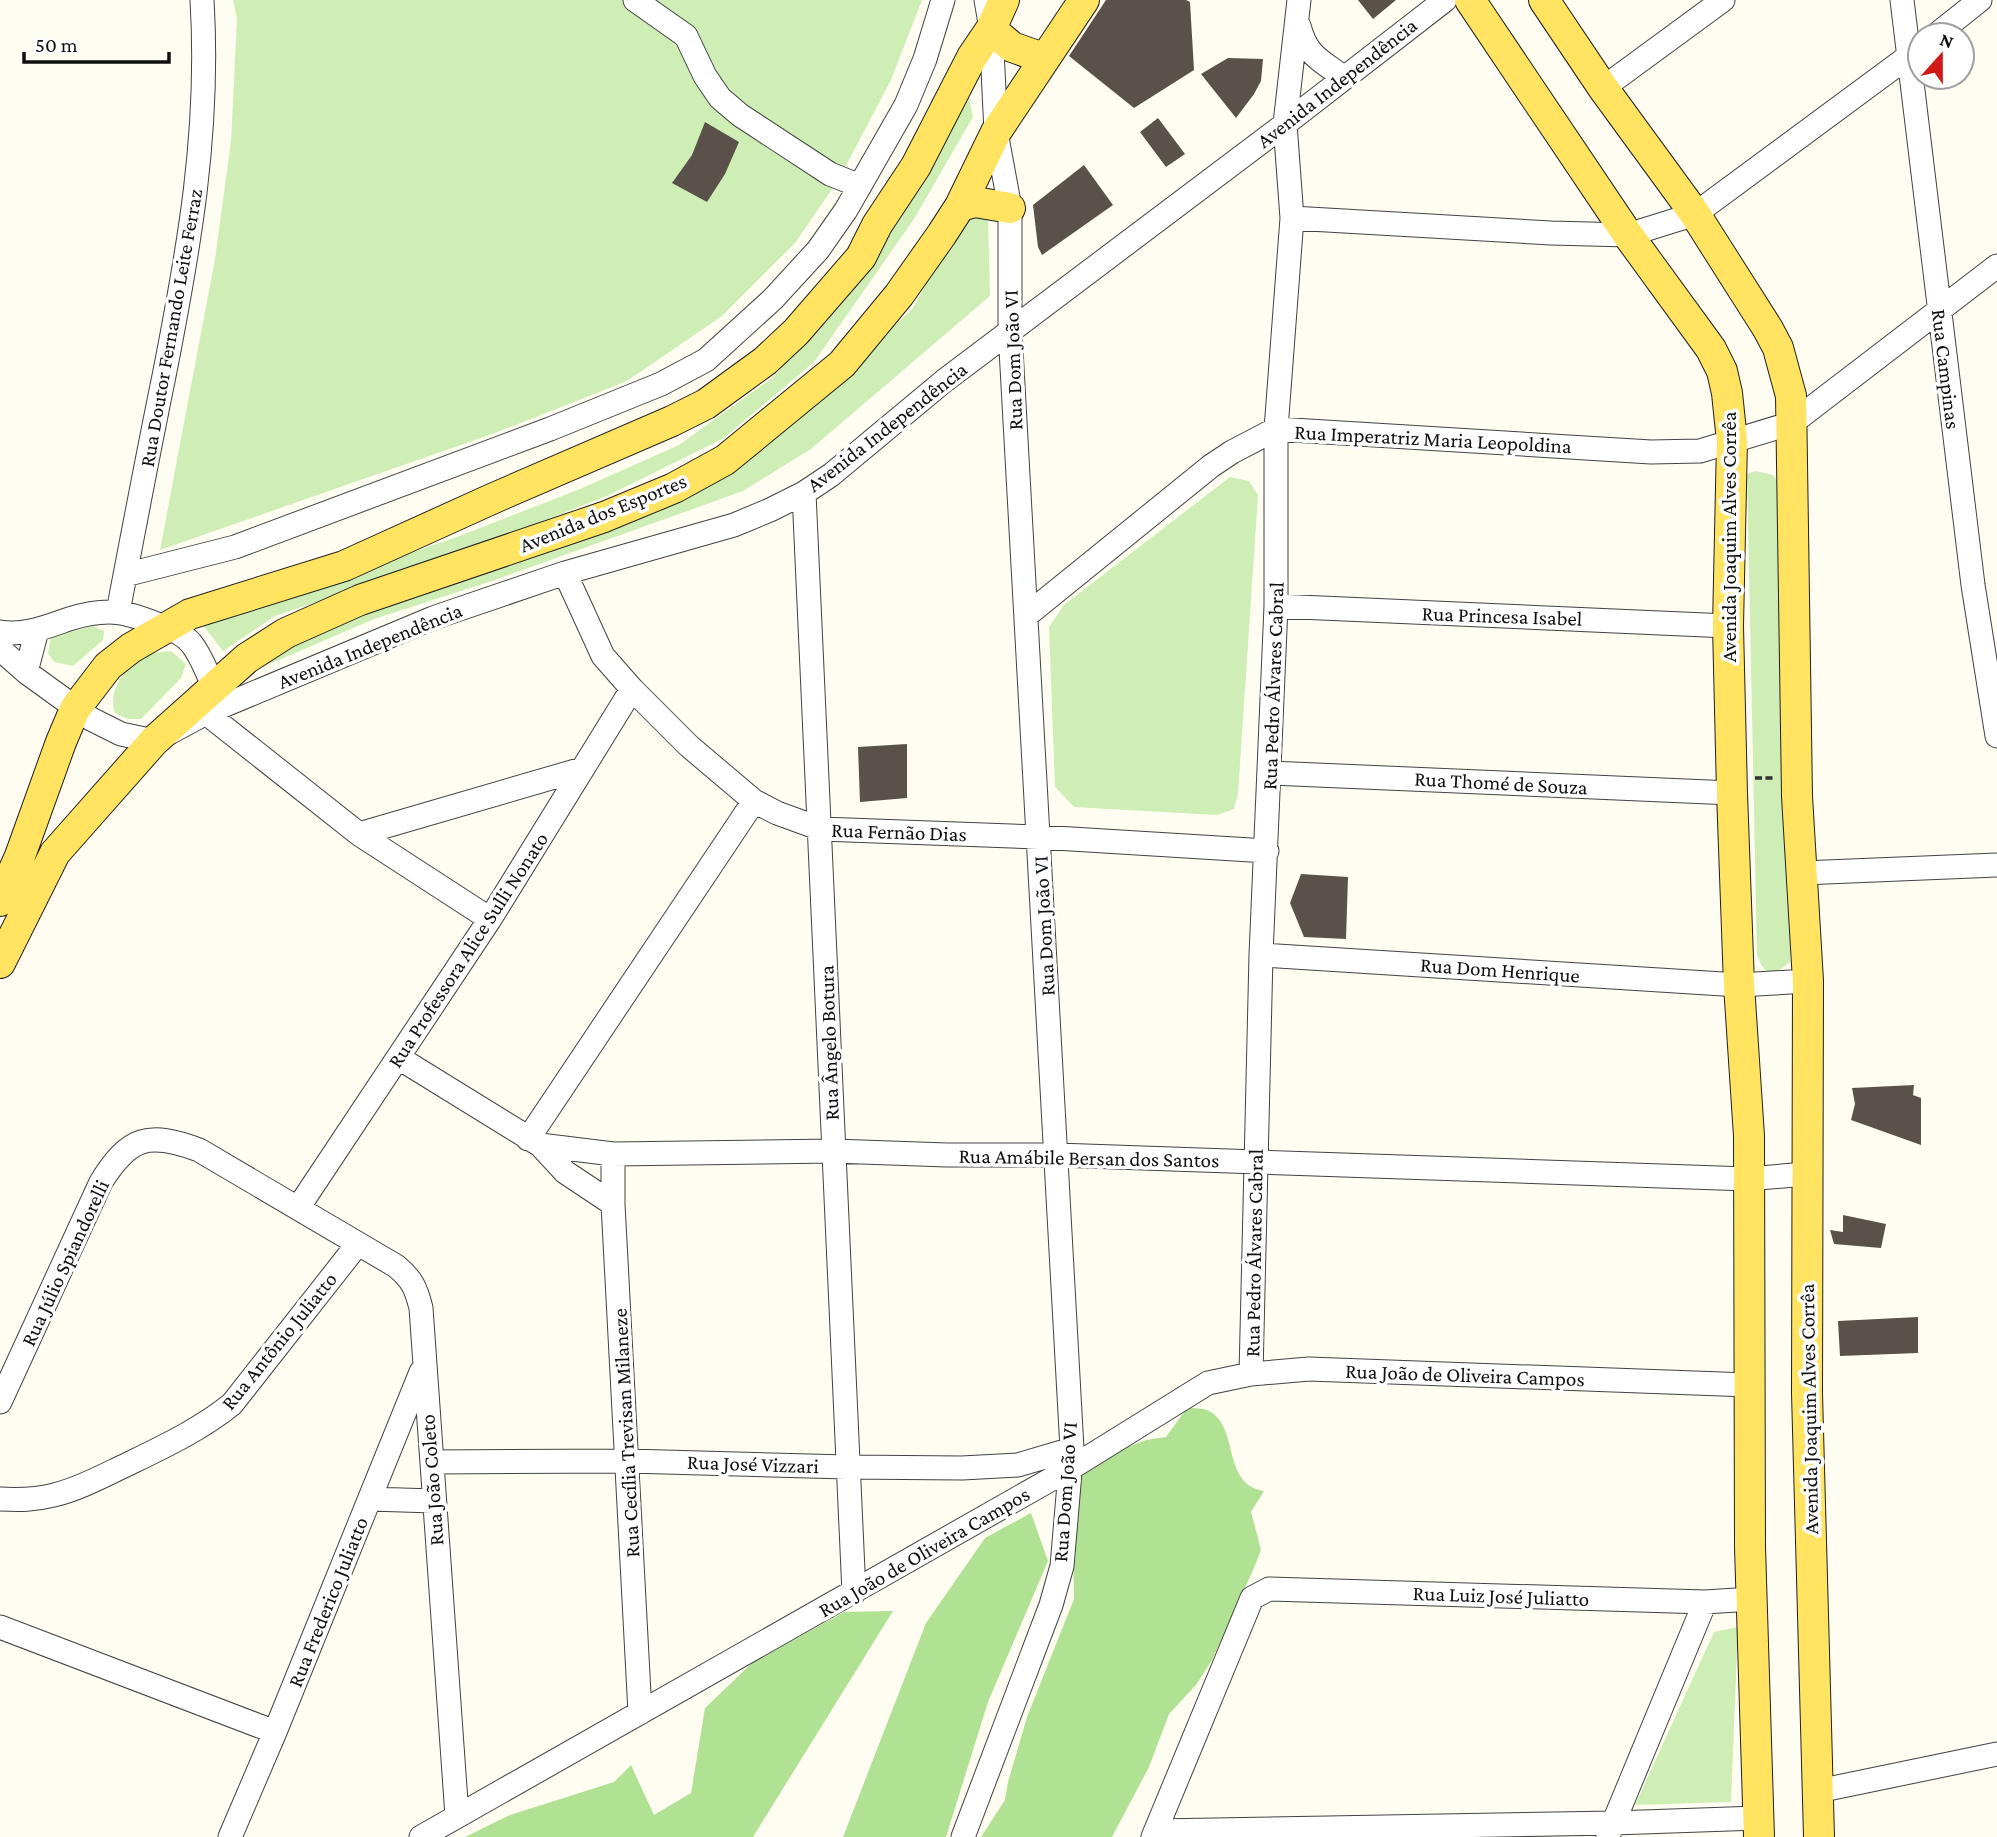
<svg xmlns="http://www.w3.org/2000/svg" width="1997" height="1837" viewBox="0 0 1997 1837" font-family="'Crimson Pro',serif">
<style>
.green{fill:#cfeeb6}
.forest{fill:#b1e193}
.building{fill:#59514a}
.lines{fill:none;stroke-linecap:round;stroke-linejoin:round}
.minor-casing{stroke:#424242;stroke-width:25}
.major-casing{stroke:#202020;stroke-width:32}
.path{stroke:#313131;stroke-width:3.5;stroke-dasharray:7 3.5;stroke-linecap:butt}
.minor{stroke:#fff;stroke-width:23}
.major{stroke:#ffe361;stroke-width:30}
.labels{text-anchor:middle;stroke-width:7;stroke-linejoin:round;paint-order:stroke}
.street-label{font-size:21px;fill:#0f0f0f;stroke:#fff}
</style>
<rect width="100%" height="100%" fill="#fffdf1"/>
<path class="green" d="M233 0H922L891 80 839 179 795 243 722 316 627 381 495 433 160 550 215 259 231 141 237 19Z
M967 88 973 117 914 219 814 362 724 438 607 496 466 551 275 616 223 651 195 615 343 576 457 537 580 489 679 445 772 378 852 288Z
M963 214H988L990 296 811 449 743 491 495 580 374 619 244 675 288 641 673 501 857 362 913 308Z
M1756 471 1773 475 1779 483 1790 945V962C1774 976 1764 977 1757 954L1747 474Z
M1230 477 1249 481 1258 495 1238 794 1234 809 1217 815 1074 807 1055 787 1049 627 1064 605Z
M93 626 104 631 103 640 73 666 54 662 48 653 51 637Z
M171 651 186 664 181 678 141 719H128L115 713C106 688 130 660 154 653 159 652 166 652 171 651Z
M1738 1627 1731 1802 1635 1805 1714 1632Z"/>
<path class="forest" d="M1187 1408C1194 1408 1203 1408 1209 1411 1240 1427 1221 1484 1264 1491L1251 1512 1261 1550 1254 1568 1212 1660 1196 1685 1169 1714 1149 1767 1112 1837H981L1005 1800 1008 1782 1027 1717 1074 1599 1073 1544 1079 1514 1078 1480 1099 1458 1146 1440 1166 1437Z
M1031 1513 1048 1561 988 1702 946 1837H843L926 1623 985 1538Z
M893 1611 753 1837H465L510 1815 614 1782 631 1765 654 1815 691 1793 705 1708 752 1663 844 1612Z"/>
<path class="building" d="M1106 0H1186L1190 2 1194 70 1134 108 1069 56Z
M1358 0H1396L1373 19Z
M1228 58 1263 59 1261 81 1254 94 1236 118 1201 74Z
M1158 118 1185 154 1166 167 1140 132Z
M705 122 739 142 725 174 707 202 672 183 692 155Z
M1084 165 1113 205 1042 255 1038 247 1033 205Z
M907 744V798L860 802 858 747Z
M1301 874 1348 877 1346 939 1304 937 1290 903Z
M1914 1085 1913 1095 1921 1098V1145L1851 1120 1855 1104 1852 1088Z
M1843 1215 1886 1224 1881 1248 1834 1244 1830 1230 1843 1232Z
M1918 1317V1353L1840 1356 1838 1321Z"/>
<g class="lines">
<defs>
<path id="minor" d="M635 0 686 36 705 76 720 98 740 115 830 174 860 186
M1902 0 1973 585 1997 736
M1299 26C1307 56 1319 59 1343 77
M1936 35 1980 0
M1603 88 1723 0
M1292 218 1551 233 1628 235 1695 214 1917 50
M804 493C823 859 834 1226 854 1593
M565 573 603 656 632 689 689 746 754 801 777 813 821 829 1039 837 1267 851
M125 575 235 547 550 429 661 384 706 360 773 299 818 250 846 210 906 105 925 59 943 0
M1276 606 1728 626
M118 612C133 533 148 454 164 376 189 249 210 131 202 0
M1027 615 1211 466 1232 452 1276 429 1651 452 1700 451 1792 423 1997 266
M0 632C25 636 46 627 69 619 109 607 126 611 164 627 175 631 183 634 191 643 201 655 207 673 214 687L210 701
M0 649 26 672 91 719 121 734 154 741 206 713 433 618 565 573 734 525 770 510 804 493 831 475 944 381 1285 124 1445 0
M26 672 37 630
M206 713 359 834 490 919
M1270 773 1732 793
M359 834 582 769
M1802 873 1997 865
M1261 955 1739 985 1808 981
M399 1058 540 1145 613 1154 833 1151 947 1155H1057L1748 1179 1806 1174
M528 1139 754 801
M540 1145 565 1172 613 1204
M613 1154V1204L640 1713
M298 1208 490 919 632 689
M1251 1374 1261 955 1276 606V429L1292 218 1285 124 1299 0
M0 1402 101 1182C129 1137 148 1131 199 1150L396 1266C412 1279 416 1288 421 1308L457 1816
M432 1462 628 1461 847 1467 962 1468 1018 1465 1072 1449
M0 1499C19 1500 35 1500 54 1495 78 1489 101 1477 124 1466 161 1448 200 1430 232 1404L357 1245
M370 1499 434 1501
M0 1627 275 1732
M1818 1791 1997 1754
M1156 1831 1614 1823 1758 1818
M1608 1836 1705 1602
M230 1837 275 1732 421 1372
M421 1837 1071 1468 1208 1383 1251 1374 1309 1369 1749 1385
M963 1837 1051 1605 1062 1566 1072 1449 1010 331V208L996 132 991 29 986 0
M1153 1837 1252 1598 1269 1589 1705 1602 1752 1599"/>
<path id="major" d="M1470 0 1628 235 1711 349 1722 371 1727 393 1732 441 1728 626 1732 793 1739 985 1749 1136 1750 1547 1759 1837
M1544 0 1603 88 1695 214 1768 329 1778 348 1791 396 1797 796 1808 981 1807 1393 1819 1837
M991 29 1012 47 1043 58
M960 206 975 202 1010 208
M0 901 20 856 61 742 75 709 108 666 131 648 190 614 344 566 494 498 672 421 706 404 765 361 796 332 861 257 877 225 916 166 972 57 991 29 1004 0
M0 963 55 853 154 741 247 658 286 633 360 600 604 517 674 488 725 460 842 364 899 295 942 234 960 206 996 132 1084 0"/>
</defs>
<use href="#minor" class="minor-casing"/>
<use href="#major" class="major-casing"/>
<path class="path" d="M1755 778H1775"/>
<use href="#minor" class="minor"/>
<use href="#major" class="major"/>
</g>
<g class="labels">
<g class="street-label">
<text transform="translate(1337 83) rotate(-38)" y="7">Avenida Independência</text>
<text transform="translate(171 328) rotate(-80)" y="7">Rua Doutor Fernando Leite Ferraz</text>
<text transform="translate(1013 360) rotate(-92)" y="7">Rua Dom João VI</text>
<text transform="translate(1946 369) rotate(83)" y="7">Rua Campinas</text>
<text transform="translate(887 427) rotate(-38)" y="7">Avenida Independência</text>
<text transform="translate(1433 439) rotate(3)" y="7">Rua Imperatriz Maria Leopoldina</text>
<text transform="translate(603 513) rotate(-22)" y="7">Avenida dos Esportes</text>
<text transform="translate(1729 537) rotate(-90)" y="7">Avenida Joaquim Alves Corrêa</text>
<text transform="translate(1502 616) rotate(2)" y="7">Rua Princesa Isabel</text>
<text transform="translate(370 646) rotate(-22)" y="7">Avenida Independência</text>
<text transform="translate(1273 686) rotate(-88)" y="7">Rua Pedro Álvares Cabral</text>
<text transform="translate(1501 783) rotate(3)" y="7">Rua Thomé de Souza</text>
<text transform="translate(899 832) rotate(2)" y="7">Rua Fernão Dias</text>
<text transform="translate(1044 926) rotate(-93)" y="7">Rua Dom João VI</text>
<text transform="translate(468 950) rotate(-57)" y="7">Rua Professora Alice Sulli Nonato</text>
<text transform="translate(1500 970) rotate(4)" y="7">Rua Dom Henrique</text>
<text transform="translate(829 1043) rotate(-92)" y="7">Rua Ângelo Botura</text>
<text transform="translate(1089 1158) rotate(1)" y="7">Rua Amábile Bersan dos Santos</text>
<text transform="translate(1254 1253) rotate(-89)" y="7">Rua Pedro Álvares Cabral</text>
<text transform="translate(65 1263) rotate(-65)" y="7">Rua Júlio Spiandorelli</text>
<text transform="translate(279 1341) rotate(-51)" y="7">Rua Antônio Juliatto</text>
<text transform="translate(1465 1375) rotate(2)" y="7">Rua João de Oliveira Campos</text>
<text transform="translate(1809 1409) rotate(-91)" y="7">Avenida Joaquim Alves Corrêa</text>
<text transform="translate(626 1433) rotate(-93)" y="7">Rua Cecília Trevisan Milaneze</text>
<text transform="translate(753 1464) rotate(2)" y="7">Rua José Vizzari</text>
<text transform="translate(432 1480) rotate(-94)" y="7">Rua João Coleto</text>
<text transform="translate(1065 1492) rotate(-86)" y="7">Rua Dom João VI</text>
<text transform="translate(924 1552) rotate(-30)" y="7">Rua João de Oliveira Campos</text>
<text transform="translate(1501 1596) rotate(2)" y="7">Rua Luiz José Juliatto</text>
<text transform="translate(328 1602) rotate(-68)" y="7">Rua Frederico Juliatto</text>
</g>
</g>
<g transform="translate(1941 56) rotate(21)"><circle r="33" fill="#ffffff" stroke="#9f9f9f" stroke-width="2"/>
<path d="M0-5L12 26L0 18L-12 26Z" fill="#ce1b18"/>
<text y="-10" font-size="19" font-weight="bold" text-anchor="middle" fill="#0f0f0f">N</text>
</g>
<path d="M24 52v10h145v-10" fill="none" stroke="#0f0f0f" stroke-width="3.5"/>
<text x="35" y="52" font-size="21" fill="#0f0f0f" stroke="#ffffff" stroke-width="5" paint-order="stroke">50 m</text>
</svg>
